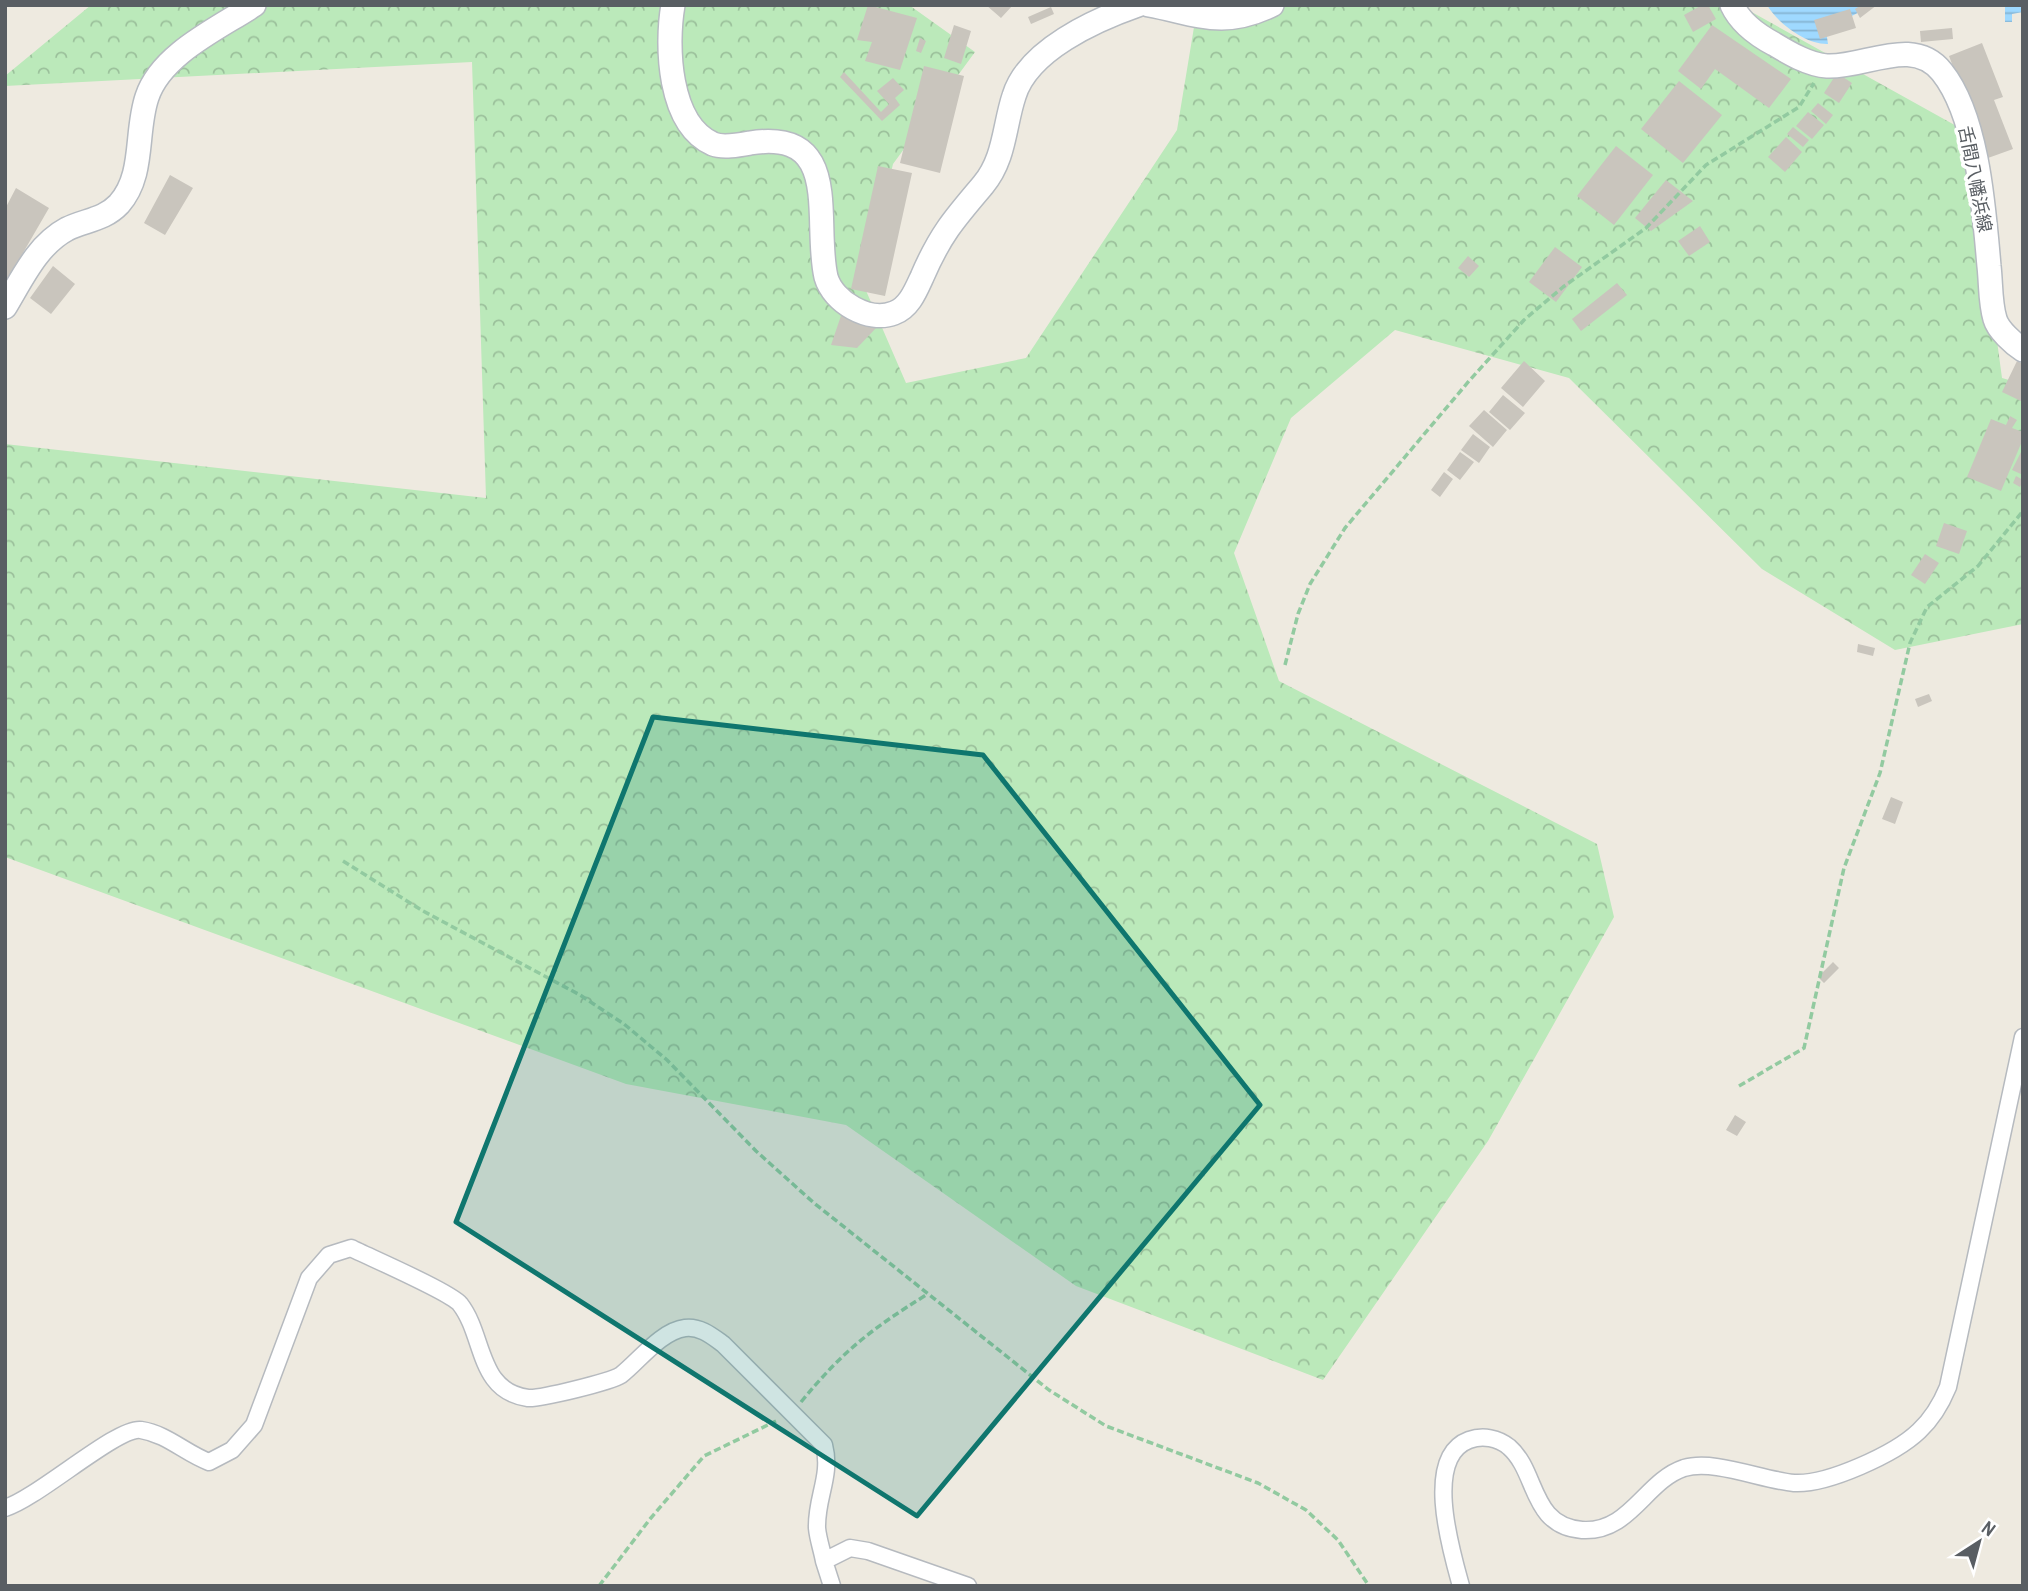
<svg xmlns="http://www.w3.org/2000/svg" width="2028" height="1591" viewBox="0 0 2028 1591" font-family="'Archivo Narrow','Noto Sans JP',sans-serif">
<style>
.forest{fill:url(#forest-crowns)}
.water{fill:url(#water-rules)}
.building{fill:#c9c5bd}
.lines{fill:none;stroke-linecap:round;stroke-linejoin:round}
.minor-casing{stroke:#b6babf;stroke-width:19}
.secondary-casing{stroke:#b6bbc1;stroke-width:26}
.path{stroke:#92caa0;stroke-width:3.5;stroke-dasharray:7 3.5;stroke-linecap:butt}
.minor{stroke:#fff;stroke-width:16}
.secondary{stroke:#fff;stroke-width:23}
.marked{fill:#0f766e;fill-opacity:0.2;stroke:#0f766e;stroke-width:5;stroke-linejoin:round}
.labels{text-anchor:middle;stroke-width:7;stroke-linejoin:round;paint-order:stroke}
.street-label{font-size:18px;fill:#595e63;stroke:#fff}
</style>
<defs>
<pattern id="forest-crowns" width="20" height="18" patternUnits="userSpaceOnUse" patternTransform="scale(1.75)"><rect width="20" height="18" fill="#bbe9ba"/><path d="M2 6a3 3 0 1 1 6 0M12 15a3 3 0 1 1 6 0" fill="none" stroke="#9bc09b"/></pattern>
<pattern id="water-rules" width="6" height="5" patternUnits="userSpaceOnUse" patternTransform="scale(1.75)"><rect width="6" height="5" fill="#9fd9ff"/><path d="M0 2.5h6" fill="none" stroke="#85b3d2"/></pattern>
</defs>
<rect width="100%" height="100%" fill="#eeeae0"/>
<path class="forest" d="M91 5H909L975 52 893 164 864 286 906 383 1026 358 1177 130 1196 15 1222 5H1739L1969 133 2002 378 2023 384V624L1895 650 1762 569 1569 378 1395 330 1291 418 1234 553 1279 681 1597 844 1614 917 1488 1141 1323 1380 1076 1286 846 1125 626 1084 5 857V444L486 498 472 62 5 86V76Z"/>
<path class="water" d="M1767 5H1873L1846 19 1825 24 1828 44C1807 45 1778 24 1767 5Z
M2005 5H2023V12L2012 14V22H2005Z"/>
<path class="building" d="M868 5 917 18 900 70 865 61 872 42 857 40Z
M986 5H1013L1001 18Z
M1702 5H1708L1716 19 1693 32 1684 15Z
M1861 5H1877L1860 18 1855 9Z
M1051 7 1054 14 1031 24 1028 17Z
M1850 9 1856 28 1820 39 1814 20Z
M954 25 971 31 961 64 944 58Z
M1712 25 1791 79 1769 108 1715 69 1701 89 1678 71Z
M1952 28 1953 39 1921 42 1920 31Z
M920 38 926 41 921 53 916 51Z
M1982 43 2003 97 1994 100 2013 149 1988 158 1949 56Z
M924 66 964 76 940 173 900 163Z
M844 72 881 112 889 104 877 91 893 78 904 90 895 98 900 105 882 121 840 77Z
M1837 73 1852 83 1839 103 1824 93Z
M1679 81 1722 115 1683 163 1641 129Z
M1818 103 1833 115 1826 124 1811 111Z
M1808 112 1824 125 1812 139 1796 126Z
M1793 127 1809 140 1803 147 1787 134Z
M1786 137 1802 152 1785 172 1768 157Z
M1616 146 1653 175 1614 225 1577 196Z
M878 166 912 173 885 296 851 289Z
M170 175 193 188 165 235 144 223Z
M1666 180 1693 201 1651 231 1635 218Z
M16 188 49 208 5 284V209Z
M1700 226 1710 242 1689 256 1678 241Z
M1555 247 1582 267 1556 302 1529 282Z
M1468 256 1479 266 1469 277 1458 268Z
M53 266 75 284 51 314 30 298Z
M1617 283 1627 295 1581 331 1572 319Z
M844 307 870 318 876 328 857 348 831 345Z
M1524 361 1545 381 1523 407 1501 388Z
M2017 361 2023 364V402L2002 392Z
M1503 395 1525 413 1510 430 1489 412Z
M1484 410 1507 430 1493 447 1469 426Z
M2010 416 2017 420 2012 428 2023 432V439L2001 491 1967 477 1991 419 2006 425Z
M1473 434 1490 447 1479 463 1461 450Z
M2023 448V475L2012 470Z
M1460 452 1474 462 1460 480 1447 470Z
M1444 472 1453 479 1440 497 1431 490Z
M2016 476 2023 480 2020 487 2013 483Z
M1944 523 1967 531 1959 554 1936 546Z
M1925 554 1939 563 1925 584 1911 575Z
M1858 644 1875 648 1873 656 1857 652Z
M1929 694 1932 701 1918 707 1915 699Z
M1891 797 1903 802 1895 824 1882 819Z
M1833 962 1839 968 1824 983 1818 977Z
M1735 1115 1746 1122 1737 1136 1726 1130Z"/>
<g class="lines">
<defs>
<path id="minor" d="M5 1508C38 1498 118 1426 141 1430 167 1434 185 1453 209 1462L232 1450 254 1425 309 1278 329 1255 351 1248C369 1257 450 1292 460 1304 485 1336 477 1391 528 1398 540 1399 610 1382 621 1375 639 1361 661 1331 685 1328 700 1326 712 1336 723 1344L824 1445C832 1476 816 1497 817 1528 818 1539 822 1550 824 1561
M832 1586 824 1561 850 1548 868 1551 968 1586
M1461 1586C1451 1550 1423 1457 1469 1440 1483 1435 1498 1438 1509 1447 1538 1472 1530 1526 1582 1530 1630 1533 1645 1481 1684 1468 1714 1459 1762 1480 1794 1483 1827 1485 1895 1454 1919 1431 1933 1418 1941 1404 1948 1387L2023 1037"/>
<path id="secondary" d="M673 5C666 45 668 124 713 144 723 148 739 145 750 143 844 128 813 221 826 277 833 302 869 323 894 313 909 308 916 290 922 277 940 235 954 219 983 185 1005 159 1004 126 1014 96 1028 50 1095 20 1138 5
M1149 5C1198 14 1222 29 1272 5
M1732 5C1740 22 1757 35 1774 44 1789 53 1809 65 1827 66 1865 68 1913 35 1942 72 1978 117 1984 210 1989 266 1991 283 1990 303 1995 319 1998 330 2014 344 2023 350
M5 307C22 279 37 245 67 229 85 220 104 220 119 204 145 175 135 132 147 97 161 54 219 28 254 5"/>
</defs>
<use href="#minor" class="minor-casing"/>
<use href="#secondary" class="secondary-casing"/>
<path class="path" d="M1285 665 1298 614 1310 584 1345 528 1469 381 1524 320 1563 287 1646 228 1706 165 1799 107 1814 83
M343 861 423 911 580 995 624 1024 667 1060 756 1151 814 1203 1049 1390 1106 1426 1258 1483 1306 1510 1338 1540 1369 1586
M1739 1086 1804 1048 1844 868 1880 773 1910 643 1927 607 1978 566 2023 511
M801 1402C843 1351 870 1330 926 1295
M599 1586 650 1519 704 1456 776 1421"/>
<use href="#minor" class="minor"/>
<use href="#secondary" class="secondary"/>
</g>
<path class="marked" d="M653 717 983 755 1260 1105 917 1516 456 1222Z"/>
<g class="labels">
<g class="street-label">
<text transform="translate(1975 179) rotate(79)" y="6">舌間八幡浜線</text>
</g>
</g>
<rect width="2028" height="1591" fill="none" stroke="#595e63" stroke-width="14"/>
<g transform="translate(1979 1542) rotate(36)" stroke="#ffffff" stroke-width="5" paint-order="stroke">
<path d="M0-5L12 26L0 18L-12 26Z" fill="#595e63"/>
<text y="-10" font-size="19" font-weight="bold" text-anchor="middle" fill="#595e63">N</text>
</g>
</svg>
